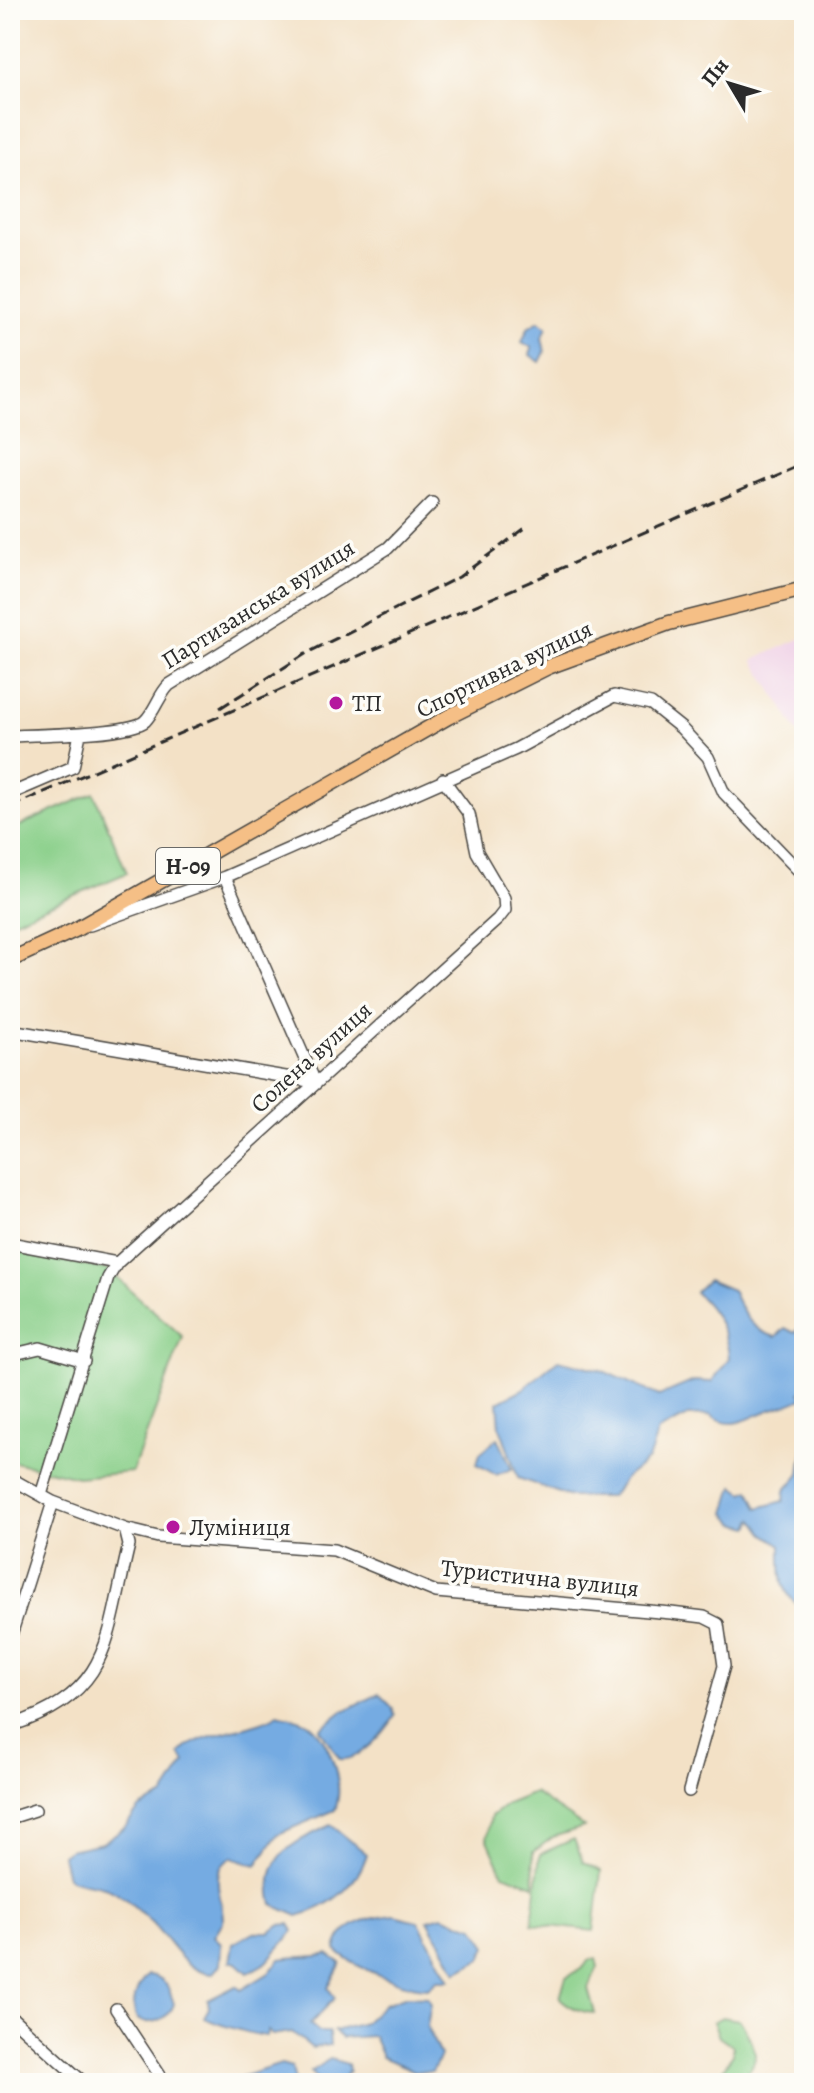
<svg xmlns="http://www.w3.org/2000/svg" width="814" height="2093" viewBox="0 0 814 2093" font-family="Alegreya,serif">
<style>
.built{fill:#efd0e6}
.green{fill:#89cf89;stroke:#5a7d5a;stroke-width:2}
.water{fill:#74abe2;stroke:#506b86;stroke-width:2}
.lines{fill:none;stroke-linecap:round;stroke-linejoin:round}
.minor-casing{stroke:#494642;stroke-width:14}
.major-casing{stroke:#494642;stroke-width:17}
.minor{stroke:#fff;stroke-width:11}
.major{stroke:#f5bf86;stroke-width:14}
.rail{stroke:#2b2b2b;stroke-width:3;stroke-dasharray:12 6;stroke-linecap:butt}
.poi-dot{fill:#b5179e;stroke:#fdfcf7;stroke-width:3}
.labels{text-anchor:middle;stroke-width:7;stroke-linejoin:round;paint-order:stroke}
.shield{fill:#fdfcf7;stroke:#6a6a68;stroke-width:2}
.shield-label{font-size:22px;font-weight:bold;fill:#2b2b2b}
.street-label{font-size:24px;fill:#2b2b2b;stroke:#fdfcf7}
.poi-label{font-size:24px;fill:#2b2b2b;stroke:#fdfcf7;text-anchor:start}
</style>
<rect width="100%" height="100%" fill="#fdfcf7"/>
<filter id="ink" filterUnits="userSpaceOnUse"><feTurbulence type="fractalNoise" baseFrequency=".0125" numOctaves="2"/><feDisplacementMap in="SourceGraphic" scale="16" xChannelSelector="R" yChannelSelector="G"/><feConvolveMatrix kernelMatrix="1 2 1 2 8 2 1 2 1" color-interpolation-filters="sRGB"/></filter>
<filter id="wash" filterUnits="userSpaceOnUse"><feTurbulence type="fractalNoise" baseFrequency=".006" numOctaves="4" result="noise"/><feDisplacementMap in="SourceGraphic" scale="32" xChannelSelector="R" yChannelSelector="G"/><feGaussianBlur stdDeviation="1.8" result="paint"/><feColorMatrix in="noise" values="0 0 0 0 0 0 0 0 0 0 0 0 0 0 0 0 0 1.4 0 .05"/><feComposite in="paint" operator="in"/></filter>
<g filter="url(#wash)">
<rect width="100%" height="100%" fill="#f3e1c6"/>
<path class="built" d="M804 637V742L753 660Z"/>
<path class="green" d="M94 793 127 873 10 922V830Z
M10 1250 108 1270 183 1337 132 1472 77 1477 10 1461Z
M534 1793 584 1827 553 1837 533 1852 534 1885 503 1874 487 1838 491 1816 507 1804Z
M574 1839 583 1862 601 1871 594 1931 532 1924 540 1854Z
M596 1959 598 1967 588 1988 595 2013C583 2013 569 2007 560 1998L566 1977 580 1970 589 1960Z
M722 2017 739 2020C746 2026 745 2030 749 2037 761 2057 754 2067 738 2083H710C722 2077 724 2064 733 2054V2046L719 2036 713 2022Z"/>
<path class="water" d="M539 321 547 327 542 338 545 352 540 362 530 355 532 348 522 342 528 328Z
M708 1280 732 1290C741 1312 752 1331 776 1337L785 1328 795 1333 804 1322V1390L800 1392 804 1397C790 1405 776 1407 762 1413 743 1421 730 1430 710 1415L688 1416 658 1431 648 1460 625 1478 611 1497H570L518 1478 500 1427 498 1402 523 1389 558 1360 601 1370 659 1396 694 1381 712 1382 729 1358C727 1332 714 1309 695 1292Z
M498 1438 512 1469 496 1475 477 1464 480 1453Z
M804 1447V1609C778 1594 781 1572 781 1545L764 1533 754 1519 750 1527 735 1523 726 1513 734 1486 744 1493 750 1490 758 1508 784 1501 785 1491 800 1473Z
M379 1694 392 1707 395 1716C385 1732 360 1762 340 1759L320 1729 343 1711Z
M278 1714C288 1717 300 1718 308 1723 330 1739 345 1785 335 1810L278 1834 257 1865 232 1857C206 1871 224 1899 223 1922L214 1936 221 1943 220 1965 212 1974C182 1972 168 1936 148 1919 138 1910 126 1898 114 1891 99 1882 81 1886 67 1877L62 1855 69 1850 102 1843 125 1827 140 1808 163 1797 185 1763 180 1754C197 1731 253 1731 278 1714Z
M331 1825 367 1854C357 1887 330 1907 298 1916L273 1905C261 1856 293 1843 331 1825Z
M394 1915 418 1921 450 1980H437L428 1988C406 1988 352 1967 336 1950 342 1921 369 1918 394 1915Z
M442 1916 474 1927 487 1946 481 1959 457 1972 428 1920Z
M290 1924 294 1931 267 1962 248 1973 236 1962H230L233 1944 254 1932H270L279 1925Z
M328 1954 341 1963 328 1988 335 1998 310 2024 319 2032H329L330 2045 312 2048 292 2032 272 2035 268 2031 266 2036C255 2035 211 2023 204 2017L209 2008 208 2000 236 1986 241 1990 269 1973 280 1959C297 1955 311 1959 328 1954Z
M148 1975C166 1976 169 1989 174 2004 169 2019 152 2027 137 2019 130 2004 136 1986 148 1975Z
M407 1996 427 1997 431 2004 427 2026 440 2056 432 2072 415 2071 382 2057 373 2036 342 2038 334 2031 364 2023 384 2004Z
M330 2059 348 2064 349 2071 339 2082 321 2083 310 2072Z
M281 2064 292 2067 295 2083H243L241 2077Z"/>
</g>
<g filter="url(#ink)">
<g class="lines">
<defs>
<path id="minor" d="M10 736C34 735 131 734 145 721 155 711 159 695 169 685L388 548 432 503
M10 794 73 767 80 734
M225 877 315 1082
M90 925 225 877 516 749 614 696 651 704 681 728 708 757 724 793 804 876
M10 1030 315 1082
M10 1243 117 1263 498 919 505 910 504 898 477 852 469 814 443 779
M10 1355 40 1348 84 1361
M10 1478 53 1502 125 1529 158 1537 334 1550 436 1592 671 1613 704 1617 718 1624 724 1666 689 1791
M41 1495 108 1278 117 1263
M10 1638 53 1502
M10 1726C114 1692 106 1637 129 1545L125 1529
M10 1818 35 1810
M116 2009 161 2077 160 2083
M10 2016 84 2083"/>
<path id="major" d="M10 960 75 930 448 717 548 667 669 623 804 589"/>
</defs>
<use href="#minor" class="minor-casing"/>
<use href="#major" class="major-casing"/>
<use href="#minor" class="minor"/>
<use href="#major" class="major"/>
<path class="rail" d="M220 708 307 653 459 577 528 526
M10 807 804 463"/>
</g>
</g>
<g class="poi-dot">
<circle cx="336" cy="703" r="8"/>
<circle cx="173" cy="1527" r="8"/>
</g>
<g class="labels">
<rect class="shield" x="156" y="848" width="64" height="36" rx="6"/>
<g class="shield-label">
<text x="188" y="874">Н-09</text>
</g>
<g class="street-label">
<text transform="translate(258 604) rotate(-32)" y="8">Партизанська вулиця</text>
<text transform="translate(504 669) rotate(-26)" y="8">Спортивна вулиця</text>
<text transform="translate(311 1057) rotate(-42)" y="8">Солена вулиця</text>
<text transform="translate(540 1578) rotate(6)" y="8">Туристична вулиця</text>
</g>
<g class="poi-label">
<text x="352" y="711">ТП</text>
<text x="189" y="1535">Луміниця</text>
</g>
</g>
<rect width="814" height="2093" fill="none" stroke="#fdfcf7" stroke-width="40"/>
<g transform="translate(730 84) rotate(308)" stroke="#fdfcf7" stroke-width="6" paint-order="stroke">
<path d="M0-6L14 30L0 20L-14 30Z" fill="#2b2b2b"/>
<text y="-12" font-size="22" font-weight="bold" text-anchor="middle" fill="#2b2b2b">Пн</text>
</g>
</svg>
